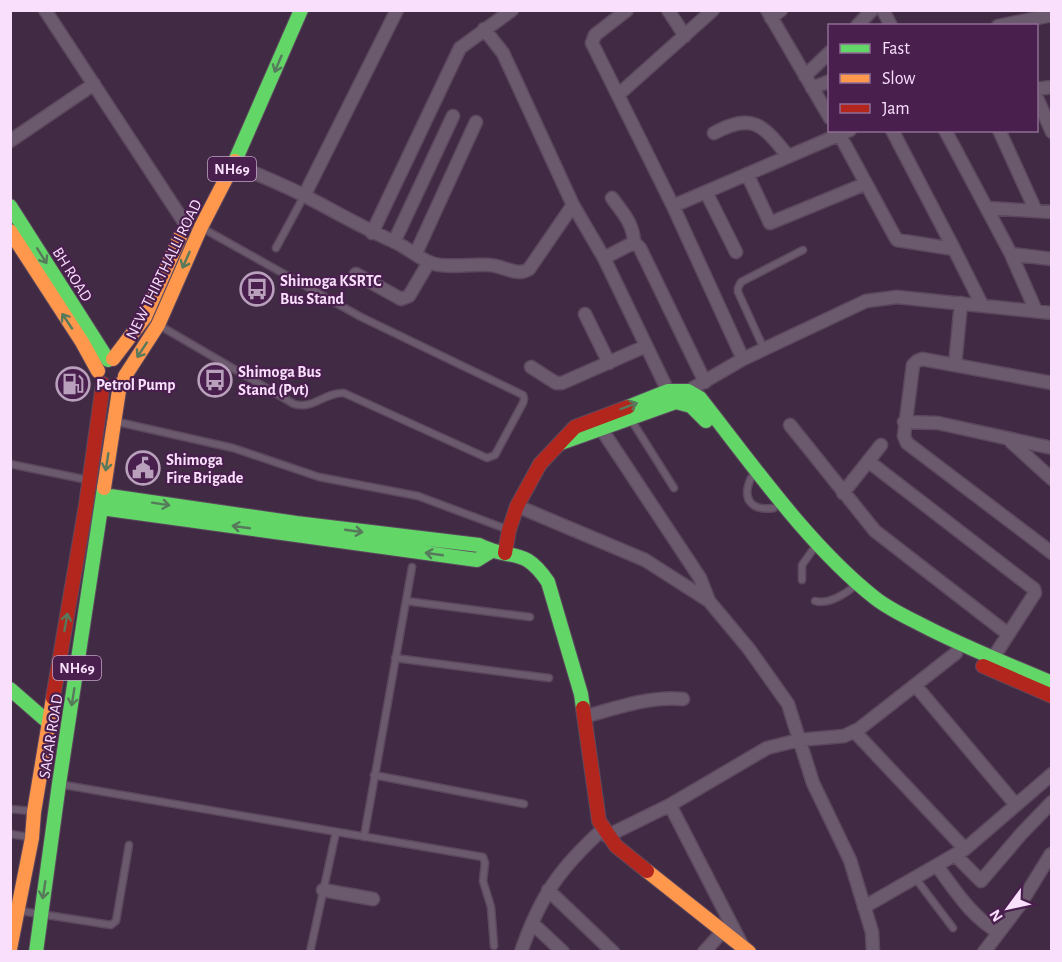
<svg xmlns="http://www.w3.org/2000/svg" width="1062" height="962" viewBox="0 0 1062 962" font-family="'Alegreya Sans',sans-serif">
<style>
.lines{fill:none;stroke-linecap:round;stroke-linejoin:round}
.lane-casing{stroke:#5c485e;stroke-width:9}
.street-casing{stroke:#5c485e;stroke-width:15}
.fast-casing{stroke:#5c485e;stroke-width:16}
.slow-casing{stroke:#5c485e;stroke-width:16}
.jam-casing{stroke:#5c485e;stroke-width:16}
.lane{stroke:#6b5a6d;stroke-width:6}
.street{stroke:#6b5a6d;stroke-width:12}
.fast{stroke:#63d668;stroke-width:14}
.slow{stroke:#ff974d;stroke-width:14}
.jam{stroke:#b3261e;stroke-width:14}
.oneway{stroke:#567a5b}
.labels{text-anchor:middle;stroke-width:4.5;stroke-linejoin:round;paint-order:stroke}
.shield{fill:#491f4e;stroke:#c4a5c8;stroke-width:1.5}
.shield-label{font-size:15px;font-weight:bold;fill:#f9dffc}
.street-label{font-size:16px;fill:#f9dffc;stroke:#491f4e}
.poi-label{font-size:16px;font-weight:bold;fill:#f9dffc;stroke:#491f4e;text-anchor:start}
</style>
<rect width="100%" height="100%" fill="#412a44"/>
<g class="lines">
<defs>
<path id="lane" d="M276 248 304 196
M162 327 294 404C313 410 325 392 344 393L487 458 495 455 523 403 524 399 523 395 361 317 204 229
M764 349 738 292V288L741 282 803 250
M630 418 674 488
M118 422 233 448 319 477 418 496 509 530
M10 464 83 479
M751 478C741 500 752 511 774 508
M802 580V565L812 551
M406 601 530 617
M815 601C829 605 847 593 857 584
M395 658 549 678
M374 775 524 804
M64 785 483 857 485 863 483 881 491 907 494 946
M10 809 31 811
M10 834 29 837
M364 837 412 567
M916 879 953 928
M21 911 111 925 116 921 129 845
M310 952 336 832"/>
<path id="street" d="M45 10 186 225
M627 10 595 35 592 43 673 206 743 359
M668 10 685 36
M767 10 830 118
M883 10 891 26
M771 18 781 10
M857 26 872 10
M998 26 1052 15
M484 29 503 53 573 205 604 258 668 391
M805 76 830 52
M812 88 830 81
M1036 89 1052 87
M618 95 713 10
M1036 96 1052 132
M837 130 894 235 897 240 954 249 982 305
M892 130 954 249
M945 130 1011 254 1036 311
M999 130 1036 211
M714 133C753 112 763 125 788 156
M10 141 94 84
M234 164C258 175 282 184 305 196 336 212 363 228 395 242 407 248 421 259 431 263 449 269 472 263 490 265 504 266 517 277 529 269L573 205
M747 174 770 223 865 184
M706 192 736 252
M304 196 397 10
M612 198C623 213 634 224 634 244
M673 206 850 130
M987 208 1052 212
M372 233 460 48 512 10
M394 242 453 116
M416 253 476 122
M1011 254 1052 259
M604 258 631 244 637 245 640 248 705 382
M356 274 401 299 409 296 429 262
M585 314 609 363
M955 365 961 303
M531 367 556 383H562L646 346
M1052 383 922 359 917 361 913 365 904 436 907 443 1052 553
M684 396 688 391 743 359 866 301 897 297 1052 313
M904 422 938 423 1052 448
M598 424 700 578 709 601
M790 425 875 531 1008 634
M1008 439 1052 479
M868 461 1034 589 1035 593 993 658
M843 493 881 445
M517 506 645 560 709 601 749 649 788 704 813 783 850 860 872 932 873 952
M915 685 1016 805
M584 717C616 708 649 696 683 699
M854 731 965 849
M670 805 742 945
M607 836 670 805 767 748 799 740 844 736 859 729 956 653
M955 855 981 881 1022 833 1052 802
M937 866C955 890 972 918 999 932
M323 890 373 899
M548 890 613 952
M864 907 965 849 1052 774
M532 923 563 952
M521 952C540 896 560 868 603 829
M704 952 722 932
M984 952 1019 906 1051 854"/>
<path id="fast" d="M235 161 301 10
M10 206 108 360
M628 407 668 391H688L700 398C752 464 809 546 875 598 889 609 906 617 922 625 964 647 1008 664 1052 683
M561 443 676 402 691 406 706 421
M103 495 296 523 479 545C513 562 523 545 548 582L581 694 583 708
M101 508 477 560 490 552
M10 689 49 723
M36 952 59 784 104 488"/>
<path id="slow" d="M10 231 82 342 98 371
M113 359 145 317 180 237
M125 376 158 325 201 227 235 161
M104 488 120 384
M647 871 749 952
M10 949 32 838 34 812 53 698"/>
<path id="jam" d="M505 553 509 530 517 506 540 464 575 427 628 407
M983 666 1052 696
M53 698 86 505 103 384
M583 708 599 821 616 846 647 871"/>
</defs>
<use href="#lane" class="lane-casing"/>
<use href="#street" class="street-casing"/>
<use href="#fast" class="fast-casing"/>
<use href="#slow" class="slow-casing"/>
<use href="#jam" class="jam-casing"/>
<use href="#lane" class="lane"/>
<use href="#street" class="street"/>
<use href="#fast" class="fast"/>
<use href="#slow" class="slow"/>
<use href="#jam" class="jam"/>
</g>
<defs><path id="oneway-shaft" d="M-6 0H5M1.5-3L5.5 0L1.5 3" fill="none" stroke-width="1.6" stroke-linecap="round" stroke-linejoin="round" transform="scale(1.5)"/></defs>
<g class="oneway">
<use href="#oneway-shaft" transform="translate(278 64) rotate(113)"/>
<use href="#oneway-shaft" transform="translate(42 256) rotate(58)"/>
<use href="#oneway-shaft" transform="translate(186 260) rotate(114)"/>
<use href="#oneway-shaft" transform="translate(67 321) rotate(-124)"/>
<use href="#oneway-shaft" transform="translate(142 350) rotate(123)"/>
<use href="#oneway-shaft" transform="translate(629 406) rotate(-20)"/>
<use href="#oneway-shaft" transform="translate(107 462) rotate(99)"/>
<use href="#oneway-shaft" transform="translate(161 504) rotate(9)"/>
<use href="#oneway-shaft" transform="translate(241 527) rotate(-172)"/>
<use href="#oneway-shaft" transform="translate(354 531) rotate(8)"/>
<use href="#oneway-shaft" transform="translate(434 554) rotate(-172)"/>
<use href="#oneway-shaft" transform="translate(66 622) rotate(-80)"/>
<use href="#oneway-shaft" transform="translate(73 697) rotate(99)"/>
<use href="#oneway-shaft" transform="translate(44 890) rotate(99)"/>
</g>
<defs>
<symbol id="bus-ring" viewBox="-11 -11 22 22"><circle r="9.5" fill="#491f4e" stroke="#b9a0bc" stroke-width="1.5"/><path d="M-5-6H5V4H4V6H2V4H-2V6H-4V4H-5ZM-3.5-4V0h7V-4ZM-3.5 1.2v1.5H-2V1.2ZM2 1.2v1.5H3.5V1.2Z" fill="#b9a0bc"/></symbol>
<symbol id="fuel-ring" viewBox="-11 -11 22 22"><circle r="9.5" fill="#491f4e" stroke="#b9a0bc" stroke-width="1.5"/><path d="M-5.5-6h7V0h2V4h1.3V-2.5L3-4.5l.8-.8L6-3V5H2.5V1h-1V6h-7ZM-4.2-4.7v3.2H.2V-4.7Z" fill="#b9a0bc"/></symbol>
<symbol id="civic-ring" viewBox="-11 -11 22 22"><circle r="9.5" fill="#491f4e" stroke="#b9a0bc" stroke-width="1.5"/><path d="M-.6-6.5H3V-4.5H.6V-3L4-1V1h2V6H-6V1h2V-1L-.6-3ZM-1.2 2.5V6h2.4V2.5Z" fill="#b9a0bc"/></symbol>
</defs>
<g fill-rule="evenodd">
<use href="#bus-ring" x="238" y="270" width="38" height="38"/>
<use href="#bus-ring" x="196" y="361" width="38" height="38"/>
<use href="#fuel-ring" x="54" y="365" width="38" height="38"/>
<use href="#civic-ring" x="124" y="449" width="38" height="38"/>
</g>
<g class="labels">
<g class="shield">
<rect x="208" y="157" width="48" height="24" rx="4.5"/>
<rect x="53" y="656" width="48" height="24" rx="4.5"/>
</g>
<g class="shield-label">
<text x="232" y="174">NH69</text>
<text x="77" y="673">NH69</text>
</g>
<g class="street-label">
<text transform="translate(163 269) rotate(-64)" y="6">NEW THIRTHALLI ROAD</text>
<text transform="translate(73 274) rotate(58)" y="6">BH ROAD</text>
<text transform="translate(50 736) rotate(-81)" y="6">SAGAR ROAD</text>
</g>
<g class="poi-label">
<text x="280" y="286">Shimoga KSRTC<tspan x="280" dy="18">Bus Stand</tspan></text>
<text x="238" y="377">Shimoga Bus<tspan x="238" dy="18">Stand (Pvt)</tspan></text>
<text x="96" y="390">Petrol Pump</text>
<text x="166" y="465">Shimoga<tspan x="166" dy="18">Fire Brigade</tspan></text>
</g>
</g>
<rect width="1062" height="962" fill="none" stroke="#f9dffc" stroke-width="24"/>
<rect x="828" y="24" width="210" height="108" fill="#491f4e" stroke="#8f6c94" stroke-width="1.5"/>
<rect x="840" y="44" width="30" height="9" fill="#63d668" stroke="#8f6c94" stroke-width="1.5"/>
<text x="882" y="54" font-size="18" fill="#f9dffc">Fast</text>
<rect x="840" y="74" width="30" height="9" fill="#ff974d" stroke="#8f6c94" stroke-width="1.5"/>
<text x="882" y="84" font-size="18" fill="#f9dffc">Slow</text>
<rect x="840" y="104" width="30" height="9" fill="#b3261e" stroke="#8f6c94" stroke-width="1.5"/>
<text x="882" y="114" font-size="18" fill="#f9dffc">Jam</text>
<g transform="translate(1008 908) rotate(237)" stroke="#491f4e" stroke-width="4.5" paint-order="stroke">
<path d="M0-4.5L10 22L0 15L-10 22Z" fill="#f9dffc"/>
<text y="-9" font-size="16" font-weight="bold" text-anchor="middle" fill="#f9dffc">N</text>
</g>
</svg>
